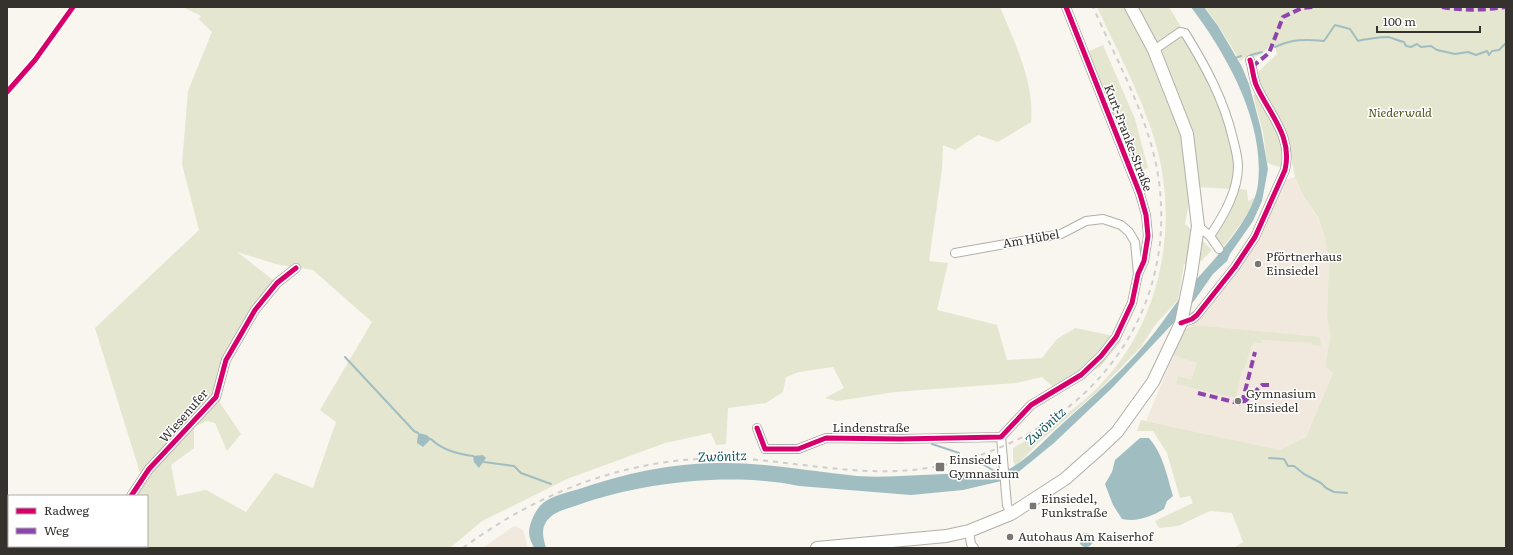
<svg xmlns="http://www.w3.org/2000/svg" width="1513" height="555" viewBox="0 0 1513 555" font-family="Literata,serif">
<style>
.built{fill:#f2e9de}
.green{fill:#e4e6cf;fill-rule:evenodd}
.water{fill:#a0bec1}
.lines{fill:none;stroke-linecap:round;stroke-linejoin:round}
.stream{stroke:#a0bec1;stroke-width:2}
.minor-casing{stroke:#b2afaa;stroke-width:10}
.secondary-casing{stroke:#b2afaa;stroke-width:14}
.minor{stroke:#fefefd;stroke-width:8}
.secondary{stroke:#fefefd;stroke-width:12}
.rail{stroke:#cfcfcd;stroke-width:2;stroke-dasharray:5 5;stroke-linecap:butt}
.quiet{stroke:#8e44ad;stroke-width:4;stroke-dasharray:8 4;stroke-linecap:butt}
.cycleway-casing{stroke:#fff;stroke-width:8}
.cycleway{stroke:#d6006c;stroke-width:5}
.poi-dot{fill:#7a7672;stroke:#fff;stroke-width:1.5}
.labels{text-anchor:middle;stroke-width:3;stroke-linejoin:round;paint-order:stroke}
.park-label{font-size:12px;font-style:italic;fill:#51561d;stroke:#fff}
.street-label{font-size:12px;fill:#35322e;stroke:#fff}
.poi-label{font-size:12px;fill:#35322e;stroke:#fff;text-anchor:start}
.water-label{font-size:13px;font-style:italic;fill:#17575e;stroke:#fff}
</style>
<rect width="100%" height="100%" fill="#f9f5ef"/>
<path class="built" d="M1295 177 1304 197 1318 218 1325 237 1329 261 1327 317 1330 337 1325 367 1333 373 1306 437 1280 450 1146 421 1184 330 1193 325 1240 267 1260 235 1286 180Z
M514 526 523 530 528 548H483Z"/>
<path class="green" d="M183 7H1000C1014 41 1035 83 1031 122L998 142 978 135 955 150 943 145 942 169 929 261 948 263 937 310 997 325 1007 360 1042 358 1057 339 1075 328 1114 336 1121 341 1100 367 1054 388 1042 377 1016 383 895 392 837 401 825 398 844 388 833 367 799 372 786 377 783 392 766 403 728 408 726 444 716 445 711 433 665 443 567 479 482 521 450 548H109L108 546H147V496H131L142 479 95 328 199 230 182 164 188 91 212 32 199 19 201 16ZM237 252 276 264 313 270 372 322 320 410 336 422 313 488 275 473 246 512 206 490 177 496 171 465 194 448V427L207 421 215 423 227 451 241 434 216 397 226 360 277 283Z
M1097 7H1126L1150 53 1184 135 1190 197 1185 224 1212 250 1201 261 1184 264 1178 300 1155 325 1141 347 1098 391 1037 444 1016 466 1013 461V448C1047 429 1083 406 1109 375 1164 311 1179 217 1154 138 1140 93 1117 50 1097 7Z
M1131 7H1169L1214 82 1237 157 1234 188 1247 190 1248 201 1256 197 1244 219 1224 246 1210 236 1234 189 1195 187 1187 134Z
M1205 7H1506V548H1234L1243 542 1232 513 1210 511 1178 526 1159 528 1155 521 1193 503 1190 496 1180 498 1167 453 1153 431H1137L1141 420 1280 450 1306 437 1333 373 1325 367 1330 337 1327 317 1329 261 1325 237 1318 217 1304 197 1295 177 1290 151 1259 85 1256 74 1277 54 1275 46H1269C1263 54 1258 59 1247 56L1240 61 1220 28Z
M1103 45 1135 119 1148 168 1135 172 1087 52Z
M1259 94 1283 142V168L1267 163 1263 132 1253 95Z
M1193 325 1320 337 1321 346 1312 345V343L1262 340V343H1255L1252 345 1244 369H1242L1236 398 1176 384 1178 376 1191 380 1197 363 1173 355 1184 330Z"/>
<path class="water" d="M1191 7H1204L1218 26 1242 67 1249 84 1261 129 1268 169 1262 201 1253 221 1230 254 1227 261 1213 274 1194 301 1113 387 1054 443 1010 479 963 490 911 495 799 486C732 472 643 482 578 505 566 509 551 512 545 524 541 531 544 541 546 548H534C532 543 529 538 529 533 529 523 536 509 543 503 552 496 568 492 579 489 626 473 675 462 725 463 769 463 813 472 857 476 886 478 916 475 945 474 960 474 980 476 995 474 1019 470 1043 441 1061 425 1093 396 1128 367 1155 332 1165 319 1174 305 1185 292 1208 266 1254 220 1258 184 1265 122 1227 55 1191 7Z
M418 433 427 435 431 439 423 447 417 443Z
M1140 438H1149C1163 454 1167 476 1173 496L1167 501 1164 509C1150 517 1138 522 1122 519L1113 505 1105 484 1112 472 1115 460Z
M483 455 486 458 479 468 474 462 473 456Z
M1079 540a7 7 0 1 1 14 0a7 7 0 1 1-14 0Z"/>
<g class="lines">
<path class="stream" d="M1275 47C1292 39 1306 39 1324 41L1335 25 1350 29 1358 41C1365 39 1381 37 1388 37 1394 38 1398 41 1404 42L1406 46 1411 47 1417 44 1421 47 1431 46 1437 50 1455 54 1468 52 1476 55 1487 51 1489 55 1492 51 1499 50 1506 43
M1251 55 1262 52
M1235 58 1241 56
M345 357 414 431 418 433
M431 439C442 450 457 454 473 456
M932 444 959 453
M1269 458 1284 459 1288 466H1294L1304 474 1321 483 1326 488 1334 492 1347 493
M484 462 514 466 521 473 551 484
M981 463 999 474"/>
<defs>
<path id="minor" d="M1154 50 1180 32 1185 33C1206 67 1224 100 1233 139 1235 147 1238 157 1238 166 1238 191 1224 215 1210 236
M1198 226 1210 236 1219 249
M955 253 1061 234 1086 221 1103 219 1121 225 1129 232 1135 242 1138 274
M1181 323 1192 319 1197 315 1235 267 1255 237 1285 170C1293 137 1270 115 1257 87 1253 79 1253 69 1250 60
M757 428 765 449H798L826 438 900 439 1001 437
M1001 437 1031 405 1081 375 1101 356 1116 337 1132 303 1138 274 1144 261 1148 236 1146 215 1140 194 1066 7
M1001 437 1007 505 1011 514
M131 496 149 469 216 397 226 360 255 310 277 283 296 268
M969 531 971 544 974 548
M103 548 104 546"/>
<path id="secondary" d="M817 548 946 536 969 531 1011 514 1065 479 1100 448 1117 432 1153 382 1181 323 1191 274 1198 226 1187 134 1154 50 1131 7"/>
</defs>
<use href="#minor" class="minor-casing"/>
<use href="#secondary" class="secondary-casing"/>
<use href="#minor" class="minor"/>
<use href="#secondary" class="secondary"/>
<path class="rail" d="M463 548C549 484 651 450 758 460 812 465 866 476 921 469 1072 448 1185 326 1157 169 1146 112 1116 59 1093 7"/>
<path class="quiet" d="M1442 7C1464 11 1484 10 1506 7
M1252 67 1269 53 1283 17 1302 8 1313 7
M1198 393 1242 404 1262 385H1272
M1242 403 1255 352"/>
<defs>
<path id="cycleway" d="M7 92 35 60 73 7
M1181 323 1192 319 1197 315 1235 267 1255 237 1285 170C1293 137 1270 115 1257 87 1253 79 1253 69 1250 60
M757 428 765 449H798L826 438 900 439 1001 437 1031 405 1081 375 1101 356 1116 337 1132 303 1138 274 1144 261 1148 236 1146 215 1140 194 1066 7
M131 496 149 469 216 397 226 360 255 310 277 283 296 268"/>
</defs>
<use href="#cycleway" class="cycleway-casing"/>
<use href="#cycleway" class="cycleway"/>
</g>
<g class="poi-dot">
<circle cx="1258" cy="264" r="4"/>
<circle cx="1238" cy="401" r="4"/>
<rect x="935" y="462" width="10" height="10" rx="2"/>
<rect x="1029" y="502" width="8" height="8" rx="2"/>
<circle cx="1010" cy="537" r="4"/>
</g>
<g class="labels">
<g class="park-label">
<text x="1400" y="117">Niederwald</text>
</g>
<g class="street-label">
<text transform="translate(1128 138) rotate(69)" y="4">Kurt-Franke-Straße</text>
<text transform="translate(1031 239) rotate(-10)" y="4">Am Hübel</text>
<text transform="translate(184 416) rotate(-49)" y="4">Wiesenufer</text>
<text x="871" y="432">Lindenstraße</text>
</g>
<g class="poi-label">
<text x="1266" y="261">Pförtnerhaus<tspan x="1266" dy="14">Einsiedel</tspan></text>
<text x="1246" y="398">Gymnasium<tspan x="1246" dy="14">Einsiedel</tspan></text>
<text x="949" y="464">Einsiedel<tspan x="949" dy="14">Gymnasium</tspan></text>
<text x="1041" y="503">Einsiedel,<tspan x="1041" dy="14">Funkstraße</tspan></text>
<text x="1018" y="541">Autohaus Am Kaiserhof</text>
</g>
<g class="water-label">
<text transform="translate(1045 426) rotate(-42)" y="5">Zwönitz</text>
<text transform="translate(722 456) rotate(-2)" y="5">Zwönitz</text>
</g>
</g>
<rect width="1513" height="555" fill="none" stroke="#35322e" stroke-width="16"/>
<rect x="8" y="495" width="140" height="52" fill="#ffffff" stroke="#aeadab"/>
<rect x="16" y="508" width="20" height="6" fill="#d6006c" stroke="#aeadab"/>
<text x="44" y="515" font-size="12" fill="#35322e">Radweg</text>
<rect x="16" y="528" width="20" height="6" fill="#8e44ad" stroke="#aeadab"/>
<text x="44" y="535" font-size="12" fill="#35322e">Weg</text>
<path d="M1377 26v6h103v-6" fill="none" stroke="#35322e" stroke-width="2"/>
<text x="1383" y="26" font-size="12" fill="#35322e" stroke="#ffffff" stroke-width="3" paint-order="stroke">100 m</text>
</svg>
